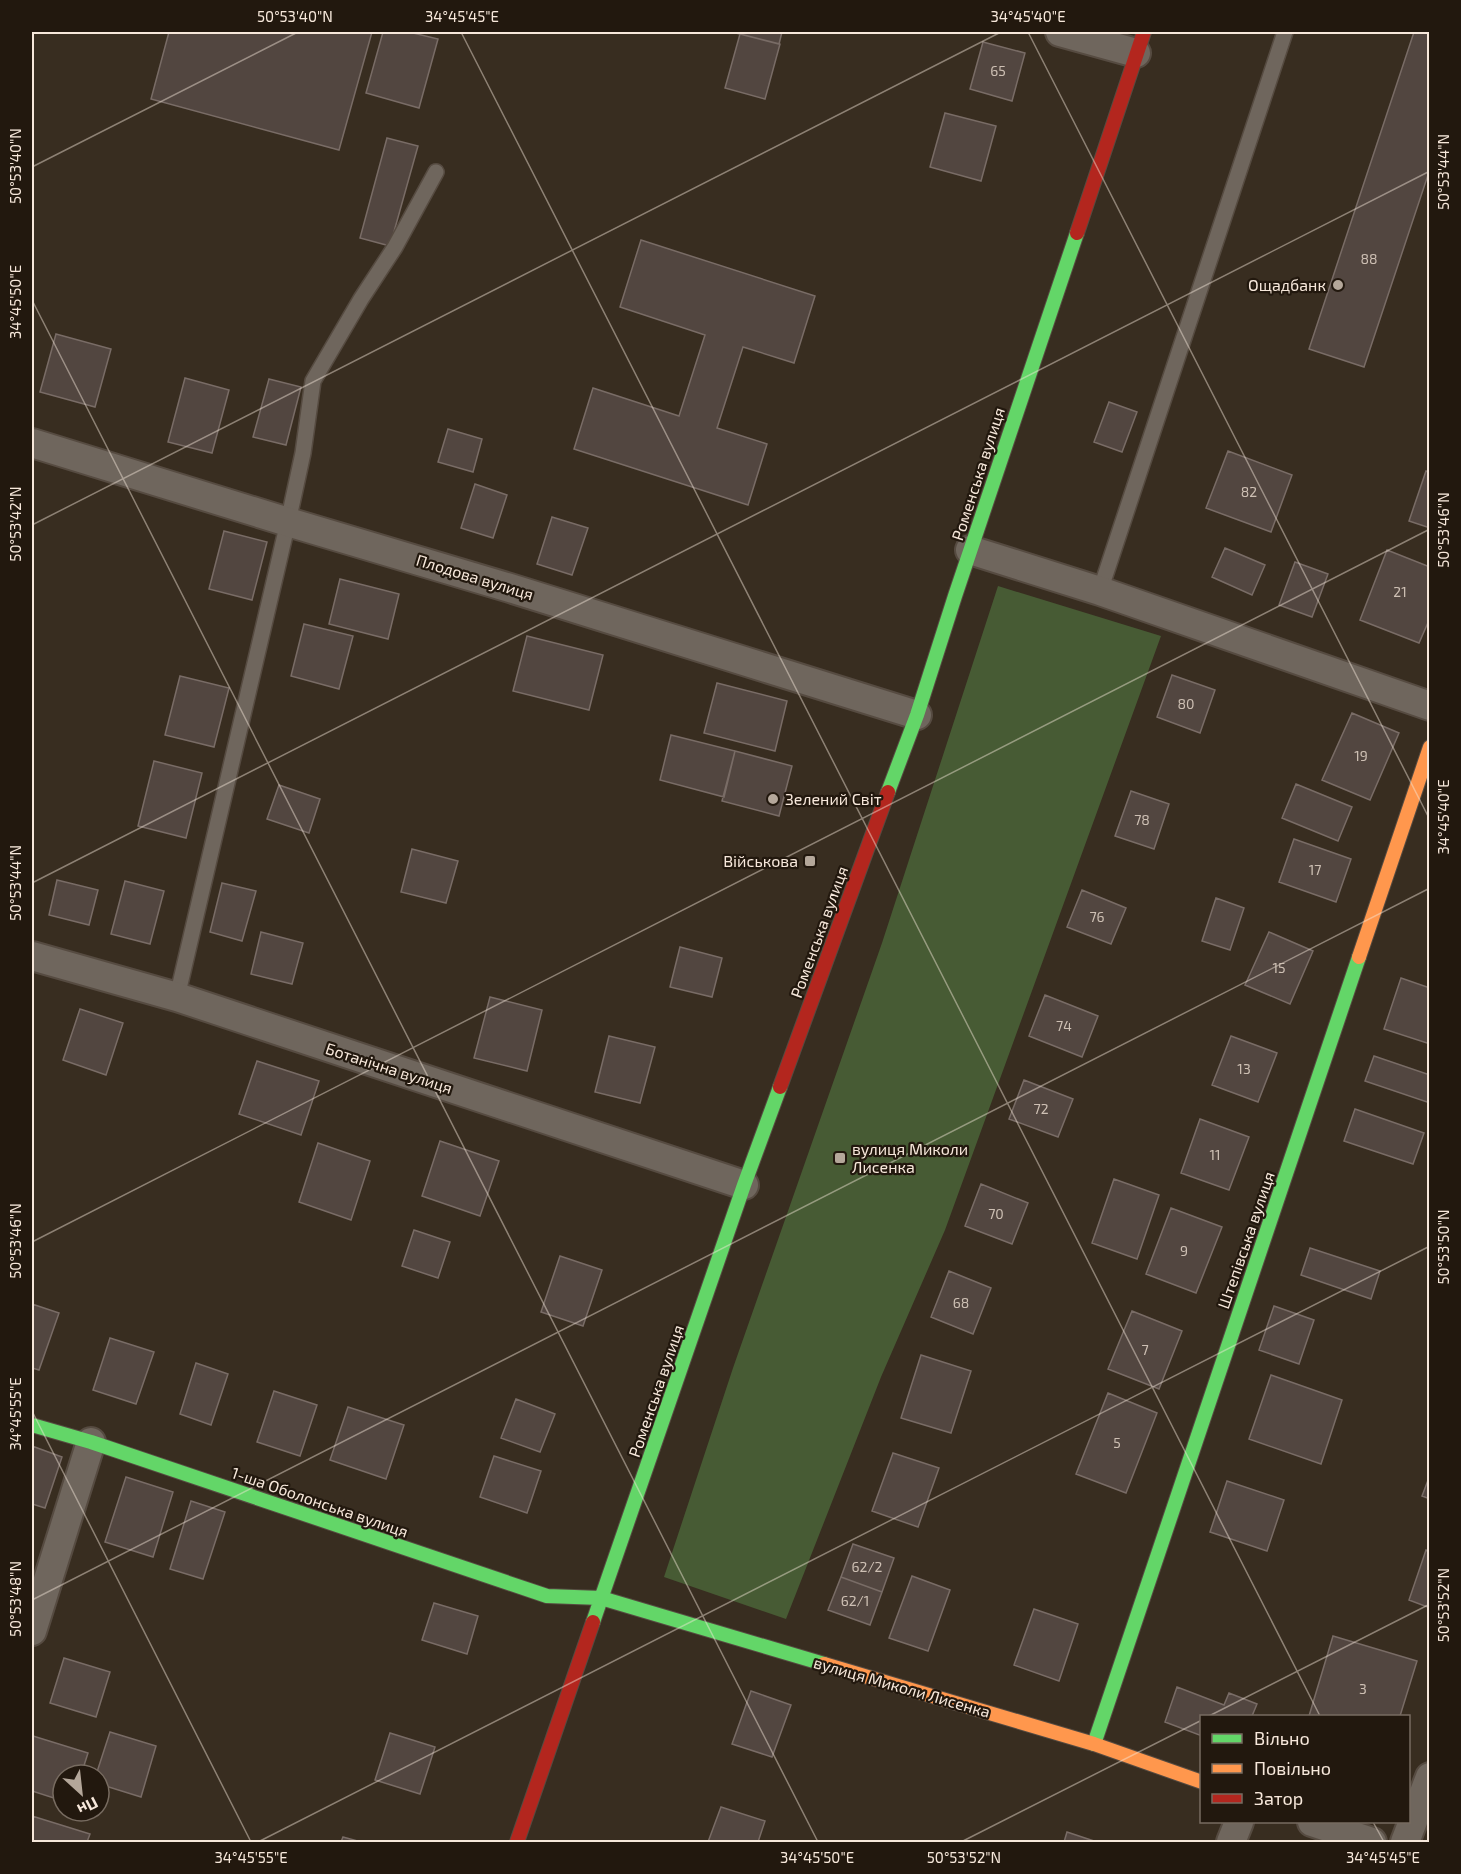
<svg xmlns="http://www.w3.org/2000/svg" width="1461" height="1874" viewBox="0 0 1461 1874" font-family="'Exo 2',sans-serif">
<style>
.green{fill:#475b34}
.building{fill:#524640;stroke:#796c66;stroke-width:1.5}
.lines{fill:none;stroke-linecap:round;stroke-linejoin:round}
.lane-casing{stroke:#564b41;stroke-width:18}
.street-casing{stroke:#564b41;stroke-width:32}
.fast-casing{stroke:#564b41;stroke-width:16}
.slow-casing{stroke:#564b41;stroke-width:16}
.jam-casing{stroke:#564b41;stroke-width:16}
.lane{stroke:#6f665d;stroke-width:15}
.street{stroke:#6f665d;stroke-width:28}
.fast{stroke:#63d668;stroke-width:14}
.slow{stroke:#ff974d;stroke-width:14}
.jam{stroke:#b3261e;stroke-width:14}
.ticks{fill:none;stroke:#f7e8db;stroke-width:1.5;stroke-opacity:0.45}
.poi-dot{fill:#b4a79a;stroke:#22180e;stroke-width:2}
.labels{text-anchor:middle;stroke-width:4.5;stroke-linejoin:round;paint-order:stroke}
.number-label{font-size:14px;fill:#cec0b4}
.poi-label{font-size:16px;fill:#f7e8db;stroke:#22180e;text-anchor:end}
.street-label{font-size:16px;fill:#f7e8db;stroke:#22180e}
.neatline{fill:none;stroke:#f7e8db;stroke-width:2}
.ticks-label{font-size:15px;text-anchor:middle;fill:#f7e8db}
</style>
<rect width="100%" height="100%" fill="#382d20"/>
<path class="green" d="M998 586 1161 636 945 1230 881 1377 786 1619 664 1577 733 1368 882 943Z"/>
<path class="building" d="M169 32H372L339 150 151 99Z
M383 32H409L438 39 419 108 366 93Z
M732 32H782L779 44Z
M1414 32H1430V169L1364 367 1309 349Z
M740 34 780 44 765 99 725 88Z
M983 42 1025 53 1012 101 970 89Z
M945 113 996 126 981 181 930 167Z
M387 138 418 146 390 246 360 238Z
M641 240 815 296 794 363 743 347 717 428 767 444 748 505 574 449 593 388 679 416 705 335 620 307Z
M56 334 111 349 95 407 40 392Z
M185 378 229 390 212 453 168 442Z
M269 379 301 387 286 445 253 437Z
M1109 402 1137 412 1122 452 1094 442Z
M448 429 482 439 473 472 438 462Z
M1228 451 1292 475 1271 532 1206 508Z
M1426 471 1430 472V528L1409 521Z
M475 484 507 495 493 538 461 528Z
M552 517 588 528 572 575 537 564Z
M224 531 267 542 252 600 209 589Z
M1225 548 1265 565 1252 595 1212 577Z
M1387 550 1430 567V618L1419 643 1360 620Z
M1295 562 1328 574 1312 617 1279 605Z
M340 579 399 594 388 639 329 624Z
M304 624 353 636 339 689 291 676Z
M527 636 603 655 589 710 513 691Z
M1172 675 1215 690 1200 733 1157 717Z
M180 676 229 688 214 747 165 735Z
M717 683 787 701 775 751 704 733Z
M1352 713 1399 733 1370 800 1322 780Z
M671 735 735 751 724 797 660 780Z
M735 751 792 766 779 816 722 801Z
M154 761 202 773 186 838 138 826Z
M1296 784 1352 807 1338 841 1282 818Z
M279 785 320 799 309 833 267 819Z
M1131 791 1169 804 1154 849 1115 836Z
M1294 839 1351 859 1336 902 1279 882Z
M412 849 458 861 446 903 401 892Z
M57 880 98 890 89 925 49 915Z
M125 881 164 891 150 944 111 934Z
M222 883 256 891 242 941 210 932Z
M1082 890 1126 908 1111 944 1067 927Z
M1216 898 1244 908 1230 950 1202 941Z
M261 932 303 943 292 984 251 974Z
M1269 932 1313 951 1290 1004 1245 985Z
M680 947 722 958 712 997 670 987Z
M1401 978 1430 988V1044L1384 1029Z
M1045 995 1098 1016 1082 1057 1029 1036Z
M490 997 542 1010 527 1071 474 1058Z
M80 1009 123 1023 106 1075 63 1060Z
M609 1036 655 1047 640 1103 595 1092Z
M1231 1036 1277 1053 1258 1102 1212 1085Z
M1374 1056 1430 1075V1103L1365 1081Z
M257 1061 319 1081 301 1135 239 1114Z
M1024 1080 1073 1099 1058 1137 1009 1119Z
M1355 1109 1424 1133 1413 1164 1344 1141Z
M1200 1119 1249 1137 1229 1190 1181 1173Z
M440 1141 499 1161 480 1216 422 1196Z
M318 1143 370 1161 351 1220 299 1202Z
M1114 1179 1159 1195 1137 1259 1092 1243Z
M981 1184 1028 1203 1012 1244 965 1226Z
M1171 1208 1222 1227 1196 1293 1146 1274Z
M414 1230 450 1242 438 1278 402 1266Z
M1310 1248 1380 1271 1371 1299 1301 1275Z
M560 1256 602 1270 583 1326 541 1312Z
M949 1271 991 1288 973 1334 931 1317Z
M32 1304 59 1313 39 1370 32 1368Z
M1274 1306 1314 1320 1299 1364 1259 1350Z
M1132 1311 1182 1331 1159 1389 1108 1369Z
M110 1338 154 1352 136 1404 93 1390Z
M921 1355 971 1371 951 1433 901 1418Z
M196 1363 228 1374 211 1425 180 1414Z
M1271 1375 1342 1400 1321 1464 1249 1439Z
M274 1391 317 1405 300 1456 257 1442Z
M1108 1393 1157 1413 1126 1493 1076 1474Z
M516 1399 555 1414 540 1452 501 1438Z
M348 1407 404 1425 386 1479 330 1460Z
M32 1446 62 1457 45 1508 32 1504Z
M893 1453 939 1468 918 1527 872 1511Z
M494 1456 541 1471 527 1513 480 1497Z
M1430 1475V1499L1422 1496Z
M126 1477 173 1492 153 1557 105 1542Z
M1227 1481 1284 1500 1267 1551 1210 1532Z
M191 1501 225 1512 203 1579 170 1569Z
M853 1544 894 1558 882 1592 841 1577Z
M1426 1550 1430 1552V1608L1409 1600Z
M912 1576 950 1590 928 1651 889 1638Z
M841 1577 882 1592 870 1625 828 1610Z
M434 1603 478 1616 467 1654 422 1640Z
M1034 1609 1078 1624 1059 1681 1014 1665Z
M1333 1636 1417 1661 1400 1716H1309Z
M64 1658 110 1672 96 1717 50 1703Z
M1177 1687 1224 1705 1229 1693 1257 1704 1252 1716H1202V1736L1165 1722Z
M751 1691 791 1705 772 1757 732 1744Z
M110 1732 156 1746 141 1797 99 1784V1775H96Z
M390 1733 435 1747 420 1794 375 1780Z
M33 1736 88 1753 81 1775H63V1801L32 1791V1741Z
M721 1807 765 1821 758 1842H708Z
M32 1816 90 1834 87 1842H32Z
M1067 1832 1097 1842H1064Z
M343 1837 361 1842H341Z"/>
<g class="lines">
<defs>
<path id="lane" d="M1100 591 1285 32
M177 997 288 522 303 453 313 381 361 299 395 247 436 172"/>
<path id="street" d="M1060 32 1136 53
M32 443 288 522 510 588 917 715
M970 550 1100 591 1430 706
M32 956 177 997 744 1185
M32 1631 91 1442
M1312 1822 1372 1842
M1231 1842 1239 1822
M1405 1842 1430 1777"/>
<path id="fast" d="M888 792 917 715 955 596 1077 233
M32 1425 91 1442 547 1596 601 1598 824 1664
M593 1622 744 1185 780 1087
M1094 1744 1359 957"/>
<path id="slow" d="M1359 957 1430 747
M824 1664 1094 1744 1202 1782"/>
<path id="jam" d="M1077 233 1144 32
M780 1087 888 792
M517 1842 593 1622"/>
</defs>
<use href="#lane" class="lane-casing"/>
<use href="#street" class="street-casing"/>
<use href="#fast" class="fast-casing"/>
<use href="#slow" class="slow-casing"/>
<use href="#jam" class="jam-casing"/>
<use href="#lane" class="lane"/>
<use href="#street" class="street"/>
<use href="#fast" class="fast"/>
<use href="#slow" class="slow"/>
<use href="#jam" class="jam"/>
</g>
<path class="ticks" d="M461 32 1320 1716M1028 32 1430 820M32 167 298 32M32 300 818 1842M32 525 1001 32M32 883 1430 171M32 1242 1430 529M32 1411 251 1842M32 1600 1430 888M1209 1716 1430 1604M1373 1822 1384 1842M258 1842 1430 1246M961 1842 1202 1720"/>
<g class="poi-dot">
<circle cx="1338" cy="285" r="6"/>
<circle cx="773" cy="799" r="6"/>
<rect x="804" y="855" width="12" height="12" rx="3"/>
<rect x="834" y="1152" width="12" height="12" rx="3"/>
</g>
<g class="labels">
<g class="number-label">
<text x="998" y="76">65</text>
<text x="1369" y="264">88</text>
<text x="1249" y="497">82</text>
<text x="1400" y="597">21</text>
<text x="1186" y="709">80</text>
<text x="1361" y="761">19</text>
<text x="1142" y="825">78</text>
<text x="1315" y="875">17</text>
<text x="1097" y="922">76</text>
<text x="1279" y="973">15</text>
<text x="1064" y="1031">74</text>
<text x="1244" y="1074">13</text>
<text x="1041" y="1114">72</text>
<text x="1215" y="1160">11</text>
<text x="996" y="1219">70</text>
<text x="1184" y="1256">9</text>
<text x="961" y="1308">68</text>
<text x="1145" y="1355">7</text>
<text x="1117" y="1448">5</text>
<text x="867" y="1572">62/2</text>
<text x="855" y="1606">62/1</text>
<text x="1363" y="1694">3</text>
</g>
<g class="poi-label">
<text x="1326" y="291">Ощадбанк</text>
<text x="785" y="805" text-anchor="start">Зелений Світ</text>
<text x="798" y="867">Військова</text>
<text x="852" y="1155" text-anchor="start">вулиця Миколи<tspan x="852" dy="18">Лисенка</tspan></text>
</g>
<g class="street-label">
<text transform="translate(978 474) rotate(-72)" y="6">Роменська вулиця</text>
<text transform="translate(475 577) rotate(17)" y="6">Плодова вулиця</text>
<text transform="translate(819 932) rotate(-70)" y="6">Роменська вулиця</text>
<text transform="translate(389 1068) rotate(18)" y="6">Ботанічна вулиця</text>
<text transform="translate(1246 1240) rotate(-71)" y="6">Штепівська вулиця</text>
<text transform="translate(656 1391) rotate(-71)" y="6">Роменська вулиця</text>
<text transform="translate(320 1502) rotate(19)" y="6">1-ша Оболонська вулиця</text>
<text transform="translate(902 1687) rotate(16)" y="6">вулиця Миколи Лисенка</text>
</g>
</g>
<rect width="1461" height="1874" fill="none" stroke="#22180e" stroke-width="66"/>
<rect x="1200" y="1715" width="210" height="108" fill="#22180e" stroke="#776b60" stroke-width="1.5"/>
<rect x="1212" y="1734" width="30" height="9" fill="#63d668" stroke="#776b60" stroke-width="1.5"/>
<text x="1254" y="1745" font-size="18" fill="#f7e8db">Вільно</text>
<rect x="1212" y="1764" width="30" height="9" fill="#ff974d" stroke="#776b60" stroke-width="1.5"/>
<text x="1254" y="1775" font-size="18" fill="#f7e8db">Повільно</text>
<rect x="1212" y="1794" width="30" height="9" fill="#b3261e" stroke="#776b60" stroke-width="1.5"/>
<text x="1254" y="1805" font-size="18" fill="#f7e8db">Затор</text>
<g transform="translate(81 1793) rotate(153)"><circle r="28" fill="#22180e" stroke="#776b60" stroke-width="1.5"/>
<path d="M0-4.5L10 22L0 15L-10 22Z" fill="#b4a79a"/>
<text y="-9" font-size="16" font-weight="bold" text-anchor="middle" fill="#f7e8db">Пн</text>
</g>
<rect x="33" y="33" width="1395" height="1808" class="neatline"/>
<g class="ticks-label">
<text x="295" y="22">50°53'40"N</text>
<text x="462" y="22">34°45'45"E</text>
<text x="1028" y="22">34°45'40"E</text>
<text transform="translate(16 166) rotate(-90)" y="5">50°53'40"N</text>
<text transform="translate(1444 172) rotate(-90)" y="5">50°53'44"N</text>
<text transform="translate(16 302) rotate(-90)" y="5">34°45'50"E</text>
<text transform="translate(16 524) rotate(-90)" y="5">50°53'42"N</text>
<text transform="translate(1444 530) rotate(-90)" y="5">50°53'46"N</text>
<text transform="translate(1444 817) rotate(-90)" y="5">34°45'40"E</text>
<text transform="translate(16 883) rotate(-90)" y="5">50°53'44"N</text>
<text transform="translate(16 1241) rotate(-90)" y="5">50°53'46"N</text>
<text transform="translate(1444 1247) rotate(-90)" y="5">50°53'50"N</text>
<text transform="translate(16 1414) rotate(-90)" y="5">34°45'55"E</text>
<text transform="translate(16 1599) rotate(-90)" y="5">50°53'48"N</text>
<text transform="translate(1444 1605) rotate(-90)" y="5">50°53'52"N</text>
<text x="251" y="1863">34°45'55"E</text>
<text x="817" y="1863">34°45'50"E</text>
<text x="964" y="1863">50°53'52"N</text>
<text x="1383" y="1863">34°45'45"E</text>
</g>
</svg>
